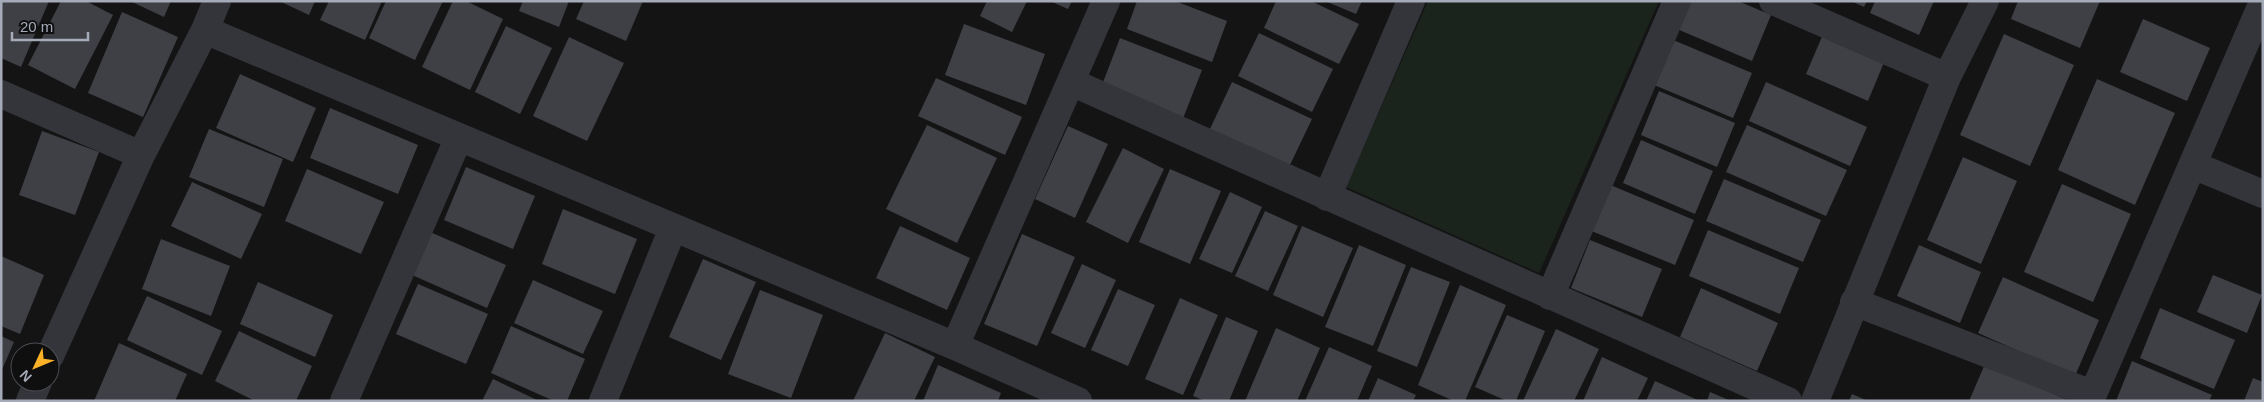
<svg xmlns="http://www.w3.org/2000/svg" width="2264" height="402" viewBox="0 0 2264 402" font-family="Arial,sans-serif">
<style>
.green{fill:#1b241c}
.building{fill:#3f4046}
.lines{fill:none;stroke-linecap:round;stroke-linejoin:round}
.minor{stroke:#34353b;stroke-width:28}
</style>
<rect width="100%" height="100%" fill="#141415"/>
<path class="green" d="M1428 1H1659L1539 273 1346 187Z"/>
<path class="building" d="M1 1H49L21 67 1 58Z
M61 1H86L113 15 75 89 28 65Z
M130 1H171L164 17Z
M279 1H315L309 15Z
M329 1H382L365 40 320 20Z
M386 1H443L415 60 369 38Z
M453 1H466L503 19 470 90 422 67Z
M523 1H569L559 27 519 11Z
M584 1H643L626 41 576 19Z
M987 1H1027L1012 32 980 16Z
M1050 1H1072L1068 9Z
M1137 1H1175L1227 21 1212 62 1127 29Z
M1276 1H1311L1359 24 1339 64 1264 28Z
M1325 1H1362L1356 14Z
M1689 1H1738L1771 15 1752 61 1677 29Z
M1851 1H1867L1864 7Z
M1875 1H1934L1919 35 1870 13Z
M2018 1H2100L2080 48 2011 19Z
M122 12 178 37 143 117 88 93Z
M2143 19 2210 48 2187 101 2120 72Z
M964 24 1045 54 1026 105 945 75Z
M506 26 552 48 520 114 475 92Z
M1824 32 1885 60 1868 101 1806 74Z
M1259 33 1333 69 1312 112 1238 76Z
M2004 34 2074 65 2030 166 1960 135Z
M569 37 624 63 587 141 533 116Z
M1666 37 1752 73 1733 118 1647 82Z
M1120 38 1202 70 1182 121 1100 90Z
M240 74 316 108 293 162 216 128Z
M936 78 1022 117 1005 155 918 116Z
M2097 79 2175 113 2135 205 2058 170Z
M1232 82 1312 119 1288 169 1209 131Z
M1766 82 1867 127 1850 166 1749 121Z
M1659 91 1735 123 1717 167 1641 135Z
M330 108 418 145 398 194 310 158Z
M927 125 997 158 957 243 886 209Z
M1747 125 1847 170 1826 216 1726 172Z
M1068 126 1108 144 1075 218 1035 199Z
M209 129 283 159 264 207 189 177Z
M42 131 99 152 75 215 19 195Z
M1641 140 1713 171 1695 214 1623 183Z
M1123 148 1164 169 1128 243 1086 222Z
M1963 157 2017 181 1981 264 1927 240Z
M466 167 535 196 513 249 444 220Z
M307 169 384 202 361 254 285 221Z
M1170 169 1221 191 1190 264 1139 242Z
M1724 179 1821 220 1803 262 1706 221Z
M192 182 262 214 241 259 171 226Z
M1608 184 1694 220 1675 265 1589 230Z
M2062 184 2131 214 2093 302 2024 272Z
M1230 192 1262 207 1232 273 1199 259Z
M563 209 637 239 615 294 542 264Z
M1265 211 1298 226 1268 291 1235 276Z
M900 226 970 258 947 310 876 278Z
M1302 226 1353 248 1323 317 1273 295Z
M1708 230 1799 268 1780 314 1689 276Z
M430 232 506 265 487 308 412 275Z
M1022 234 1075 257 1037 346 984 324Z
M161 239 230 266 211 316 142 289Z
M1590 240 1662 269 1642 317 1571 288Z
M1359 245 1406 265 1373 346 1325 327Z
M1919 245 1981 272 1960 323 1897 296Z
M1 256 44 275 20 334 1 326Z
M703 259 756 282 721 360 669 337Z
M1082 264 1116 280 1085 348 1051 333Z
M1411 267 1450 282 1417 367 1377 351Z
M2213 275 2262 295 2247 333 2197 312Z
M2003 277 2099 320 2075 376 1978 333Z
M533 280 603 311 583 354 514 323Z
M258 282 333 315 315 357 240 324Z
M418 284 488 314 466 364 396 334Z
M1460 285 1506 305 1465 401H1454L1418 385Z
M1701 288 1778 323 1757 371 1680 337Z
M1118 289 1155 305 1128 366 1091 350Z
M760 290 823 315 791 398 728 374Z
M147 296 222 331 202 375 127 340Z
M1180 298 1218 315 1183 395 1145 379Z
M2160 308 2235 340 2214 389 2140 358Z
M1507 315 1545 331 1516 401H1507L1475 387Z
M1226 317 1258 331 1229 401H1205L1193 396Z
M511 326 585 359 567 401H554L491 373Z
M1276 328 1320 348 1297 401H1245Z
M1556 329 1599 349 1574 401H1523Z
M239 331 312 366 296 401H255L215 381Z
M885 333 935 357 914 401H853Z
M1 336 14 342 1 372Z
M119 343 187 374 175 401H94Z
M1329 347 1372 366 1357 401H1305Z
M1602 357 1648 378 1637 401H1583Z
M2132 361 2212 395 2209 401H2116Z
M1985 364 2070 401H1969Z
M938 365 1001 393 998 401H923Z
M1378 378 1416 395 1413 401H1368Z
M2253 378 2263 382V401H2244Z
M493 379 539 401H482Z
M1655 381 1700 401H1646Z
M1710 392 1731 401H1707Z
M1852 394 1868 401H1849Z"/>
<g class="lines">
<path class="minor" d="M1773 1 1947 77
M205 30 955 346 1078 401
M1071 82 1788 401
M1 94 141 155
M2193 165 2263 194
M1327 197 1411 1
M1550 296 1677 1
M1854 302 2092 394
M955 346 1106 1
M50 356 141 155 205 30 217 1
M30 401 38 382
M344 401 459 137
M603 401 673 228
M1815 401 1947 77 1985 1
M2090 401 2263 2"/>
</g>
<rect width="2264" height="402" fill="none" stroke="#a4aab7" stroke-width="5"/>
<g transform="translate(35 367) rotate(226)"><circle r="24" fill="#0f0f10" stroke="#4b4d53"/>
<path d="M0-4L9 19L0 12L-9 19Z" fill="#fbb226"/>
<text y="-8" font-size="14" font-weight="bold" text-anchor="middle" fill="#a4aab7">N</text>
</g>
<path d="M12 32v8h76v-8" fill="none" stroke="#a4aab7" stroke-width="2.5"/>
<text x="20" y="32" font-size="15" fill="#a4aab7" stroke="#0f0f10" stroke-width="4" paint-order="stroke">20 m</text>
</svg>
